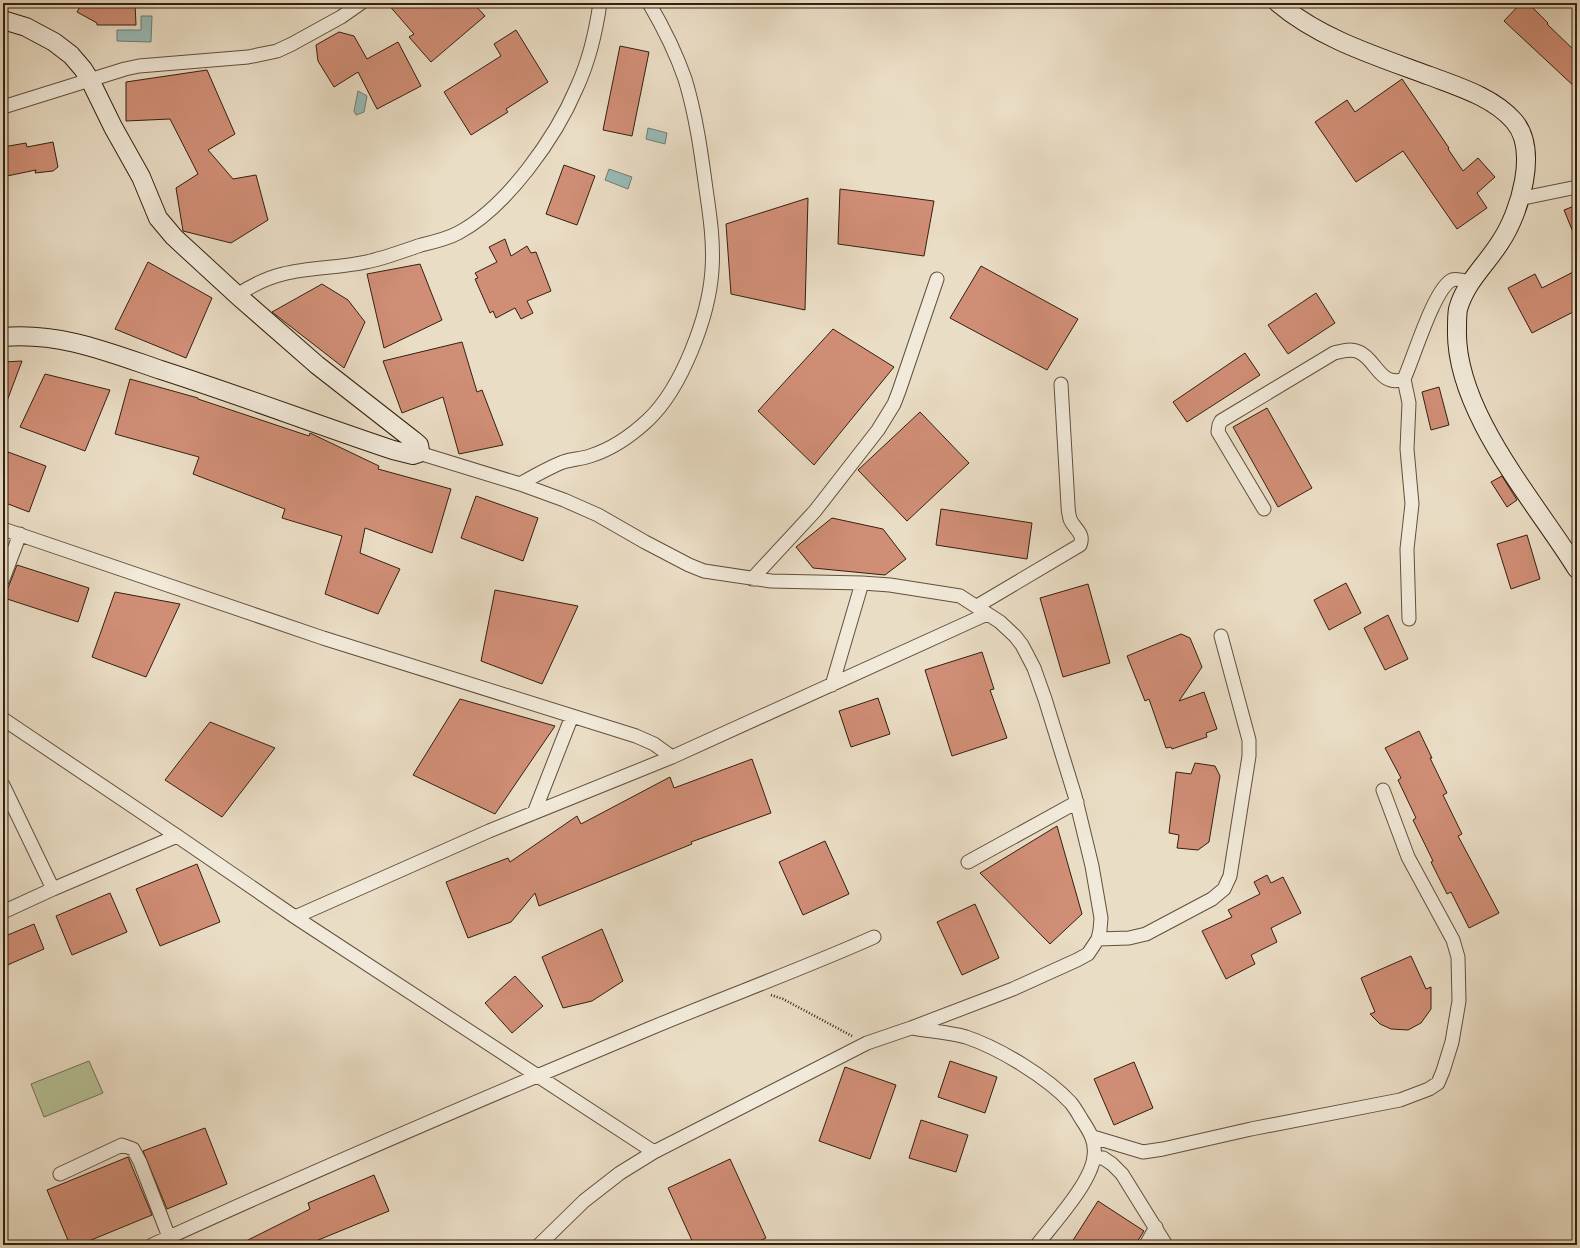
<svg xmlns="http://www.w3.org/2000/svg" width="1580" height="1248" viewBox="0 0 1580 1248" font-family="Vollkorn,serif">
<style>
.green{fill:#b6c196;stroke:#757052}
.water{fill:#98bbb8;stroke:#707d74}
.building{fill:#d08e76;stroke:#34200e}
.lines{fill:none;stroke-linecap:round;stroke-linejoin:round}
.street-casing{stroke:#624f3c;stroke-width:15}
.secondary-casing{stroke:#34200e;stroke-width:20}
.path{stroke:#34200e;stroke-width:2.5;stroke-dasharray:1 2;stroke-linecap:butt}
.street{stroke:#f1e9d9;stroke-width:13}
.secondary{stroke:#f1e9d9;stroke-width:18}
</style>
<rect width="100%" height="100%" fill="#eaddc5"/>
<filter id="stains"><feTurbulence type="fractalNoise" baseFrequency=".005" numOctaves="4"/><feColorMatrix values="0 0 0 0 .2 0 0 0 0 .09 0 0 0 0 .02 0 0 0 .5 -.17"/></filter>
<radialGradient id="worn" r=".72"><stop offset=".6" stop-color="#630" stop-opacity="0"/><stop offset="1" stop-color="#630" stop-opacity=".3"/></radialGradient>
<path class="green" d="M89 1061 103 1093 44 1117 31 1084Z"/>
<path class="water" d="M141 16H152L151 42 117 41V30H141Z
M358 91 367 96 364 112 356 115 354 111Z
M648 128 667 133 665 144 646 139Z
M609 169 632 177 628 189 605 180Z"/>
<path class="building" d="M82 3H135L136 25H97V23L77 12Z
M387 3H473L485 16 431 62 409 37 414 34Z
M1521 3H1528L1548 23 1547 24 1577 53V89L1504 21Z
M516 30 548 82 506 109 508 112 471 135 444 92 501 56 494 44Z
M339 32 354 36 367 59 398 42 421 86 377 109 358 72 334 87 318 61 316 45Z
M620 46 649 52 632 136 603 130Z
M207 70 235 134 208 150 233 179 256 175 268 220 231 243 183 231 176 188 198 174 170 119 126 121V82Z
M1402 79 1449 148 1448 149 1463 171 1478 158 1495 177 1477 193 1487 208 1457 229 1403 151 1356 182 1315 122 1347 100 1355 112Z
M53 142 58 167 53 171 35 173 36 170 7 176 3 147 26 143 27 147Z
M564 165 595 176 577 225 546 214Z
M840 189 934 201 924 256 838 244Z
M808 198 805 310 731 294 726 224Z
M1577 205V242L1564 210Z
M505 239 511 256 527 246 531 253 536 252 551 291 527 301 533 313 521 319 515 308 496 318 493 311 490 313 475 279 478 278 475 273 497 262 489 247Z
M148 262 212 298 186 358 115 329Z
M420 264 442 320 384 348 367 274Z
M981 266 1078 319 1047 370 950 318Z
M1577 270V310L1532 333 1508 288 1535 274 1542 288Z
M322 284 348 300 365 322 344 368 272 312Z
M1316 293 1335 323 1288 354 1268 325Z
M833 329 894 367 814 465 758 411Z
M462 342 477 392 482 390 503 445 459 454 443 397 402 413 383 361Z
M1245 353 1260 375 1187 422 1173 402Z
M22 361 4 409H3V362Z
M45 374 110 390 85 451 20 427Z
M130 379 198 398V399L309 436 310 433 379 466 378 469 451 489 432 553 365 528 360 553 400 569 378 614 325 594 342 536 282 518 285 509 193 474 199 457 115 434Z
M1439 387 1449 425 1431 430 1422 392Z
M1267 408 1312 488 1278 507 1233 427Z
M920 412 969 463 907 521 858 470Z
M8 452 46 466 29 512 3 502V463Z
M1502 476 1517 500 1507 507 1491 482Z
M476 496 538 518 523 561 461 538Z
M941 509 1032 523 1027 559 936 545Z
M832 518 883 529 906 559 885 575 813 568 796 547Z
M1527 535 1540 579 1511 589 1497 544Z
M17 565 89 588 78 622 4 598Z
M1346 583 1361 613 1329 630 1314 600Z
M1088 584 1110 663 1063 677 1040 598Z
M495 590 578 606 542 684 481 661Z
M115 592 180 604 146 677 92 657Z
M1388 615 1408 659 1385 670 1364 628Z
M1181 634 1190 638 1202 667 1179 701 1204 692 1217 729 1206 733 1207 737 1172 749 1171 747 1166 748 1149 699 1145 701 1127 656Z
M982 652 994 689 990 690 1007 738 952 756 925 670Z
M878 698 890 734 851 747 839 711Z
M460 699 555 726 495 814 413 775Z
M210 722 275 748 222 817 165 780Z
M1419 731 1432 758H1430L1447 793 1443 795 1462 834 1458 836 1499 913 1469 928 1451 892 1447 894 1431 862 1433 861 1413 820 1416 818 1398 780 1401 778 1385 748Z
M752 759 771 813 691 842 692 844 539 906 535 893 511 922 468 938 446 882 508 858 510 862 577 816 581 824 670 777 674 788Z
M1195 763 1215 766 1220 776 1209 842 1198 850 1177 848 1179 835 1169 833 1176 772 1191 774Z
M1057 826 1082 914 1050 944 980 873Z
M825 841 849 894 803 915 779 862Z
M197 864 220 922 160 946 136 889Z
M1267 875 1271 883 1283 877 1301 913 1271 928 1277 942 1251 955 1255 964 1226 979 1202 931 1232 917 1228 910 1260 894 1254 882Z
M110 893 127 932 72 955 56 916Z
M975 904 999 958 962 975 937 922Z
M34 924 44 949 3 967V937Z
M602 929 623 981 592 1001 563 1008 542 957Z
M1411 956 1426 989 1431 987V1009L1421 1023 1408 1030 1391 1029 1380 1024 1370 1014 1375 1012 1361 978Z
M515 976 543 1006 512 1033 485 1003Z
M950 1061 997 1077 985 1113 938 1097Z
M1134 1062 1153 1108 1114 1125 1094 1079Z
M845 1067 896 1085 870 1159 819 1141Z
M921 1120 968 1135 956 1172 909 1158Z
M205 1128 227 1184 167 1209 143 1151Z
M128 1157 152 1215 79 1245H70L47 1190Z
M730 1159 766 1238 751 1245H694L668 1188Z
M374 1175 389 1211 306 1245H238L310 1209 308 1203Z
M1098 1201 1144 1231 1135 1245H1070Z"/>
<g class="lines">
<defs>
<path id="street" d="M3 107 125 69 139 66 248 57 277 51 292 44 341 17 361 3
M1519 199 1577 187
M237 295C251 286 266 278 283 274 310 267 339 268 366 262 385 258 403 251 421 245 434 242 447 239 458 233 507 207 556 137 577 87 589 61 596 31 600 3
M1404 379 1409 403 1407 449 1412 504 1407 549 1409 619
M419 453 520 484 564 500 598 515 645 542 689 565 704 571 771 581 862 583 890 585 960 596 1000 622 1015 636 1022 645 1034 668 1045 699 1075 796 1092 866 1101 918 1100 930 1098 939 1088 954 1077 960 1013 989 911 1028 867 1043 654 1152 620 1173 584 1201 539 1245
M520 484C534 476 548 468 563 462 572 459 581 459 590 456 612 449 631 436 648 420 682 388 709 316 712 270 714 243 710 216 706 189 701 152 696 115 685 79 676 53 663 27 649 3
M1264 509 1218 432 1219 425 1221 421 1334 353C1342 351 1351 348 1359 352 1376 359 1380 388 1404 379 1413 360 1434 288 1452 280 1457 278 1464 281 1470 282
M3 529 323 638 636 736 654 744 672 757 987 614
M3 579 20 534
M752 579 815 511 878 430 894 404 899 391 937 279
M977 606 1080 545C1085 533 1074 529 1070 519 1069 515 1068 510 1068 505L1061 384
M832 685 862 583
M3 719 177 836 295 917 654 1152
M3 785 53 889
M534 813 572 716
M968 862 1077 802
M3 912 53 889 177 836
M295 917 489 831 672 757
M1098 939 1129 938 1146 934 1212 899 1224 889 1230 876 1249 756V740L1221 636
M912 1028C929 1031 949 1032 966 1037 999 1048 1047 1077 1071 1103 1075 1108 1079 1115 1082 1120 1090 1132 1096 1142 1094 1156 1092 1182 1053 1224 1037 1245
M1093 1137 1143 1152 1163 1149 1251 1129 1400 1100 1429 1089 1438 1083 1443 1071 1452 1042 1459 1001 1458 957 1453 940 1408 857 1383 790
M1095 1157 1103 1158 1112 1164 1122 1174 1166 1245
M60 1174 122 1145 133 1149 140 1162 169 1237
M152 1245C317 1169 484 1098 651 1028 725 997 800 970 874 937
M1146 1245 1156 1227"/>
<path id="secondary" d="M1278 3C1320 39 1379 57 1430 76 1459 87 1493 97 1514 121 1539 150 1520 212 1501 241 1487 264 1466 281 1458 309 1457 315 1457 322 1457 328 1454 411 1535 501 1577 569
M3 20 26 27 54 42 71 55 83 69 90 80 113 127 141 177 158 218 174 237 237 295 317 365 413 440 419 445 420 451 419 453 413 455 393 450C315 424 239 395 161 370 108 352 60 332 3 337"/>
</defs>
<use href="#street" class="street-casing"/>
<use href="#secondary" class="secondary-casing"/>
<path class="path" d="M771 995 783 999 852 1036"/>
<use href="#street" class="street"/>
<use href="#secondary" class="secondary"/>
</g>
<rect width="1580" height="1248" fill="none" stroke="#eaddc5" stroke-width="16"/>
<rect x="4" y="4" width="1572" height="1240" fill="none" stroke="#34200e" stroke-width="2"/>
<rect x="8" y="8" width="1564" height="1232" fill="none" stroke="#34200e"/>
<rect width="100%" height="100%" filter="url(#stains)"/>
<rect width="100%" height="100%" fill="url(#worn)"/>
</svg>
